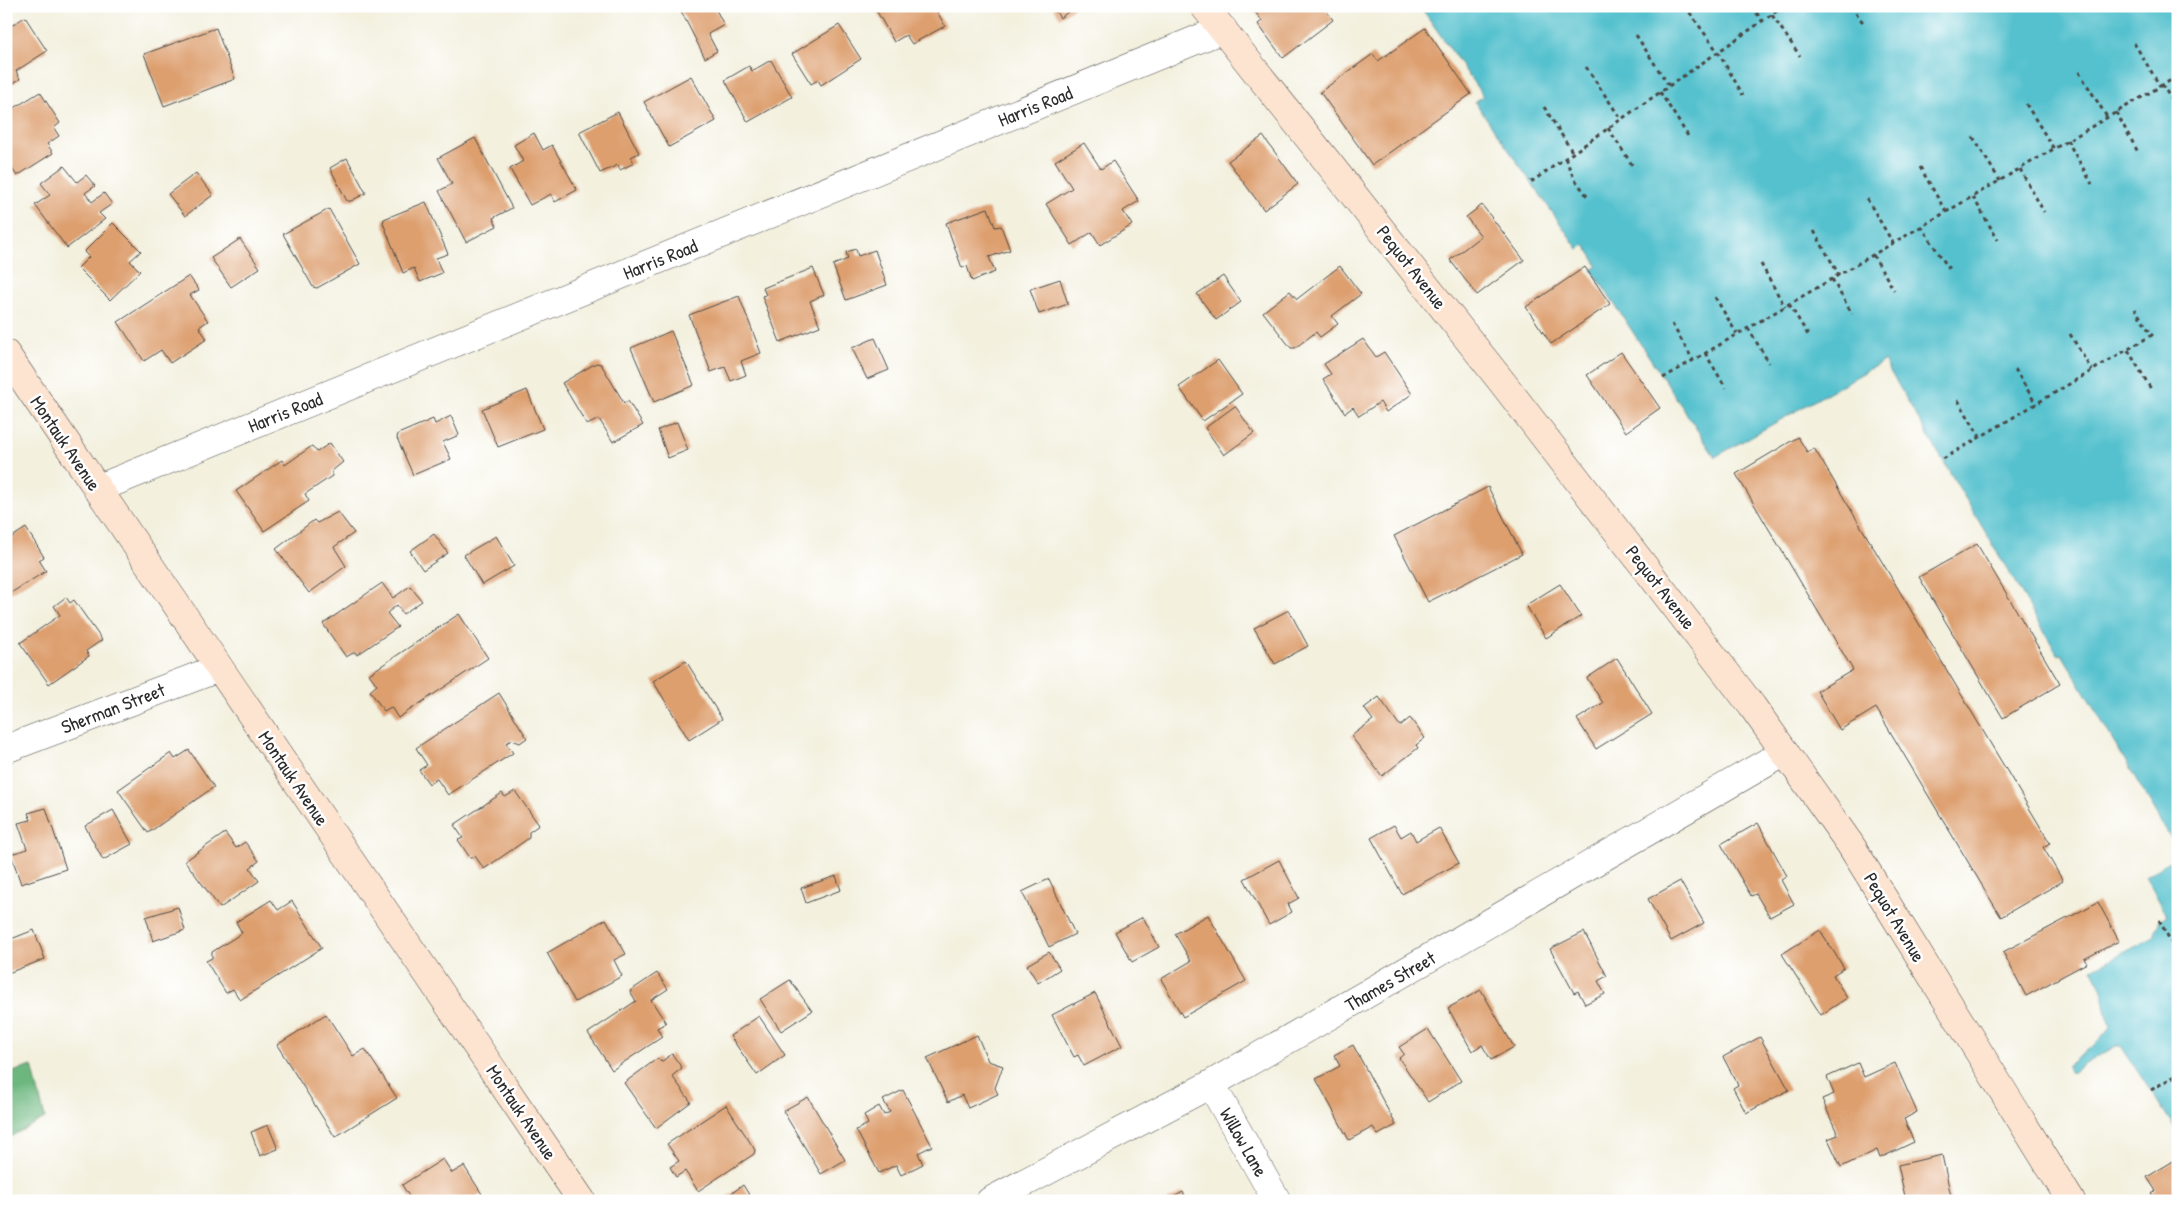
<svg xmlns="http://www.w3.org/2000/svg" width="2184" height="1207" viewBox="0 0 2184 1207" font-family="'Patrick Hand',sans-serif">
<style>
.forest{fill:#6db77f;stroke:#4c7155}
.water{fill:#55c1ce;stroke:#40767c}
.building{fill:#dd9f6e}
.lines{fill:none;stroke-linecap:round;stroke-linejoin:round}
.street-casing{stroke:#494946;stroke-width:29}
.secondary-casing{stroke:#494946;stroke-width:29}
.path{stroke:#494946;stroke-width:3;stroke-dasharray:4 4;stroke-linecap:butt}
.street{stroke:#fff;stroke-width:28}
.secondary{stroke:#fde4d1;stroke-width:28}
.labels{text-anchor:middle;stroke-width:5;stroke-linejoin:round;paint-order:stroke}
.street-label{font-size:19px;fill:#2b2b2b;stroke:#fff}
</style>
<rect width="100%" height="100%" fill="#fff"/>
<filter id="ink" filterUnits="userSpaceOnUse"><feTurbulence type="fractalNoise" baseFrequency=".02" numOctaves="2"/><feDisplacementMap in="SourceGraphic" scale="10" xChannelSelector="R" yChannelSelector="G"/><feConvolveMatrix kernelMatrix="1 2 1 2 8 2 1 2 1" color-interpolation-filters="sRGB"/></filter>
<filter id="wash" filterUnits="userSpaceOnUse"><feTurbulence type="fractalNoise" baseFrequency=".0096" numOctaves="4" result="noise"/><feDisplacementMap in="SourceGraphic" scale="20" xChannelSelector="R" yChannelSelector="G"/><feGaussianBlur stdDeviation="1.12" result="paint"/><feColorMatrix in="noise" values="0 0 0 0 0 0 0 0 0 0 0 0 0 0 0 0 0 1.4 0 .05"/><feComposite in="paint" operator="in"/></filter>
<g filter="url(#wash)">
<rect width="100%" height="100%" fill="#f3f0de"/>
<path class="forest" d="M32 1066 45 1118 6 1139V1074Z"/>
<path class="water" d="M1420 6H2178V850L2062 654 2058 655 1884 361 1715 457 1592 270 1598 266 1585 245 1578 249 1475 102 1483 96Z
M2178 856V1133L2121 1046H2116L2072 1072 2069 1071 2067 1066 2098 1042 2110 1028 2102 989 2092 969 2154 937 2159 923V920L2167 915 2145 876Z"/>
<g id="blocks">
<path class="building" d="M689 6H714L724 25 708 34 717 51 705 58 681 11Z
M878 6H934L945 26 912 44 906 35 894 42 875 8Z
M1052 6H1076L1060 18Z
M1251 6H1323L1333 20 1283 58 1258 24 1262 21Z
M25 17 47 51 16 71 20 79 6 88V29Z
M839 25 861 59 821 85 818 80 811 84 792 54Z
M216 28 235 79 164 106 144 54Z
M1425 28 1471 94 1372 165 1320 92 1373 54 1378 61Z
M771 60 792 97 748 122 725 80 749 66 752 71Z
M691 76 716 121 669 147 644 102Z
M40 92 60 123 54 128 59 136 47 144 53 153 17 176 6 160V113Z
M618 112 639 153 631 157 634 163 620 170 618 165 600 173 579 132Z
M534 133 543 150 552 145 577 190 555 202 551 194 530 205 510 169 523 161 514 145Z
M1263 136 1298 184 1264 210 1228 161Z
M475 138 512 208 493 218 497 226 466 242 439 191 452 184 438 158Z
M1084 143 1101 169 1113 161 1139 201 1123 211 1132 225 1100 245 1092 232 1072 245 1046 204 1072 188 1055 161Z
M347 158 366 193 351 201H347L330 168Z
M64 166 77 182 86 175 95 186 85 193 92 202 104 193 112 204 99 213 105 219 67 248 35 205 50 195 41 183Z
M196 173 213 195 185 216 168 194Z
M426 202 448 254 436 258 442 273 420 282 414 268 403 273 383 223 384 219Z
M1482 205 1524 260 1477 295 1450 260 1481 236 1466 217Z
M988 208 995 227 1001 226 1010 250 989 257 995 272 972 281 967 266 962 268 946 223Z
M329 209 360 264 317 288 313 287 283 234Z
M113 223 141 251 130 261 140 271 110 300 78 268 89 257 84 252Z
M240 239 260 268 231 287 211 258Z
M856 249 858 256 875 250 887 285 846 300 833 265 848 259 846 252Z
M1340 266 1361 294 1332 316 1338 324 1320 337 1316 332 1295 348H1291L1263 312 1290 291 1297 299Z
M1585 267 1610 304 1551 344 1526 307Z
M813 268 824 295 810 301 820 326 780 342 762 296 766 295 763 288Z
M189 276 199 290 190 295 208 321 199 327 207 339 170 363 161 350 144 361 118 322Z
M1223 276 1241 302 1216 320 1197 294Z
M1060 279 1068 304 1039 314 1030 289Z
M739 296 761 353 741 361 746 375 731 381 725 367 711 372 689 315Z
M671 331 694 385 654 402 631 348Z
M875 338 889 370 867 379 852 348Z
M1363 339 1376 357 1384 352 1412 394 1386 412 1380 402 1359 416 1353 407 1345 413 1323 379 1331 374 1324 364Z
M1621 352 1660 408 1626 432 1587 375Z
M1218 360 1242 394 1203 421 1179 387Z
M596 363 601 364 624 403 628 401 643 425 613 442 599 419 587 425 562 383Z
M527 390 543 429 498 447 482 409Z
M1235 406 1254 433 1224 455 1205 428Z
M451 416 459 435 443 442 451 459 413 475 397 438 398 434 433 419 435 424Z
M677 422 688 450 668 458 658 430Z
M1798 437 1807 452 1814 448 2050 843 2043 847 2063 881 2001 917 1876 708 1840 730 1817 691 1853 670 1736 474Z
M330 443 343 462 332 471V476L305 494 309 501 264 531 236 491 282 460 285 465 312 446 317 452Z
M1488 487 1522 554 1428 602 1394 536Z
M338 512 354 533 334 547 346 566 309 593 276 549 314 520 317 523Z
M26 528 44 557 39 560 46 571 6 596V534L9 539Z
M434 534 448 553 423 570 410 551Z
M496 536 514 566 482 585 464 555Z
M1977 544 2060 684 2003 718 1919 577Z
M382 583 393 598 410 586 422 601 403 614 397 605 387 613 398 627 357 655 355 652 346 657 323 624Z
M1560 584 1581 616 1546 638 1526 605Z
M66 597 70 603 74 600 102 640 86 651 89 656 49 684 20 643 60 615 54 606Z
M1289 610 1308 646 1275 664 1254 628Z
M459 614 488 658 398 718 391 707 384 711 370 691 377 685 369 674Z
M1617 658 1652 714 1596 749 1577 719 1603 703 1587 678Z
M686 661 722 719 689 740 653 681Z
M499 693 527 738 520 743 512 740 506 743 513 753 448 795 437 779 429 784 419 770 427 765 416 748Z
M1379 697 1400 726 1410 718 1425 738 1416 745 1418 748 1382 776 1351 736 1373 720 1364 708Z
M189 750 214 787 148 833 118 790 171 753 175 759Z
M515 791 539 825 529 832V838L484 869 475 856 471 859 458 840 463 838 454 825 502 793 505 797Z
M46 808 66 869 21 884 11 854 27 849 18 823 31 820 28 813Z
M113 810 132 844 103 860 85 826Z
M1758 823 1787 876 1781 880 1794 904 1770 917 1756 894 1751 896 1721 844Z
M1394 825 1401 837 1411 831 1416 841 1439 828 1459 863 1402 894 1371 838Z
M225 833 236 848 245 842 259 861 250 868 259 881 220 908 185 861Z
M1279 860 1299 898 1288 904 1292 912 1269 925 1244 879Z
M836 876 841 890 806 903 801 888Z
M1049 879 1075 934 1049 947 1022 892Z
M1680 881 1704 923 1671 941 1648 899Z
M271 900 278 910 292 901 322 948 240 1000 233 989 226 993 206 961 212 958V952L242 933 236 922Z
M2098 902 2119 941 2084 959 2087 963 2026 996 2003 952Z
M178 907 185 930 153 941 146 917Z
M1208 915 1246 981 1183 1017 1161 979 1191 961 1175 934Z
M1143 917 1159 947 1132 962 1115 932Z
M606 919 626 954 614 960 622 976 575 1002 547 953Z
M34 930 45 959 8 973 6 941Z
M1820 930 1844 968 1833 975 1847 998 1821 1015 1782 954Z
M1584 932 1607 976 1598 981 1605 994 1585 1004 1578 991 1574 993 1550 949Z
M1049 952 1060 969 1038 983 1027 965Z
M657 973 668 989 651 1000 666 1023 657 1028 662 1037 612 1070 588 1033 636 1001 630 991Z
M790 980 812 1011 781 1031 760 999Z
M1481 990 1514 1047 1491 1060 1482 1045 1472 1051 1448 1008Z
M1095 993 1122 1046 1084 1066 1078 1055 1074 1057 1052 1015Z
M326 1014 353 1056 365 1049 397 1098 335 1137 277 1045Z
M759 1016 785 1055 757 1075 730 1036Z
M1428 1029 1461 1081 1428 1102 1399 1058 1404 1054 1399 1047Z
M977 1035 988 1061 1003 1066 995 1088 998 1094 968 1108 962 1095 948 1102 927 1058Z
M1760 1037 1789 1090 1746 1113 1733 1088 1738 1085 1723 1057Z
M1353 1045 1396 1125 1378 1135 1373 1127 1349 1140 1316 1079 1340 1066 1334 1055Z
M672 1054 682 1068 672 1076 691 1102 656 1128 624 1083 658 1058 661 1062Z
M1858 1063 1864 1077 1895 1063 1917 1112 1904 1119 1914 1142 1880 1158 1877 1150 1841 1167 1828 1139 1838 1135 1822 1099 1834 1094 1827 1077Z
M903 1090 932 1146 918 1153 923 1164 901 1175 896 1165 879 1173 856 1130 868 1124 864 1115 879 1106 884 1115 890 1112 883 1100Z
M808 1097 845 1160 821 1174 783 1111Z
M726 1105 755 1150 754 1154 698 1191 685 1171 676 1177 670 1167 679 1161 667 1144Z
M268 1125 278 1149 260 1156 251 1132Z
M1942 1155 1952 1201H1906L1898 1165Z
M443 1159 452 1173 464 1166 482 1194 471 1201H412L402 1185Z
M2175 1160 2178 1164V1201H2156L2151 1194 2156 1191 2147 1177Z
M743 1185 753 1201H721Z
M1183 1192 1187 1201H1166Z"/>
</g>
</g>
<g filter="url(#ink)">
<use href="#blocks" fill-opacity="0" stroke="#494946" stroke-width="1"/>
<g class="lines">
<defs>
<path id="street" d="M97 489 1223 29
M6 749 219 668
M1211 1084 1277 1201
M990 1201 1211 1084 1785 752"/>
<path id="secondary" d="M1204 6 1502 382 1752 706 1850 844 2071 1201
M6 354 582 1201"/>
</defs>
<use href="#street" class="street-casing"/>
<use href="#secondary" class="secondary-casing"/>
<path class="path" d="M1685 6 1718 52 1743 95
M1752 6 1762 21
M1851 6 1864 24
M1772 15 1800 56
M1636 35 1669 86
M2134 43 2160 86
M1586 67 1621 119
M2079 72 2107 117
M2162 84 2178 111
M1660 92 1688 136
M2026 104 2054 149
M1544 107 1573 153
M2116 112 2139 154
M1608 128 1634 168
M1973 137 2000 181
M2067 140 2092 184
M1565 158 1574 178 1587 196
M1920 167 1946 212
M2020 169 2044 212
M1531 182 1784 6
M1973 197 1998 240
M1867 199 1893 243
M1921 226 1949 269
M1814 231 1839 275
M1873 255 1894 290
M1761 264 1785 307
M1832 279 1852 314
M1715 297 1737 334
M1789 304 1810 338
M1672 324 1693 360
M1748 328 1769 363
M2070 334 2092 371
M2128 350 2151 389
M1705 353 1726 388
M2015 369 2036 404
M1663 378 2178 76
M1958 400 1980 437
M1943 459 2152 335 2135 309
M2159 920 2176 951 2178 950
M2151 1090 2178 1074"/>
<use href="#street" class="street"/>
<use href="#secondary" class="secondary"/>
</g>
</g>
<g class="labels">
<g class="street-label">
<text transform="translate(1035 106) rotate(-22)" y="7">Harris Road</text>
<text transform="translate(660 259) rotate(-22)" y="7">Harris Road</text>
<text transform="translate(1412 267) rotate(52)" y="7">Pequot Avenue</text>
<text transform="translate(285 412) rotate(-22)" y="7">Harris Road</text>
<text transform="translate(66 443) rotate(56)" y="7">Montauk Avenue</text>
<text transform="translate(1661 587) rotate(52)" y="7">Pequot Avenue</text>
<text transform="translate(113 708) rotate(-21)" y="7">Sherman Street</text>
<text transform="translate(294 778) rotate(56)" y="7">Montauk Avenue</text>
<text transform="translate(1895 917) rotate(59)" y="7">Pequot Avenue</text>
<text transform="translate(1390 981) rotate(-30)" y="7">Thames Street</text>
<text transform="translate(522 1112) rotate(56)" y="7">Montauk Avenue</text>
<text transform="translate(1244 1142) rotate(60)" y="7">Willow Lane</text>
</g>
</g>
<rect width="2184" height="1207" fill="none" stroke="#fff" stroke-width="25"/>
</svg>
